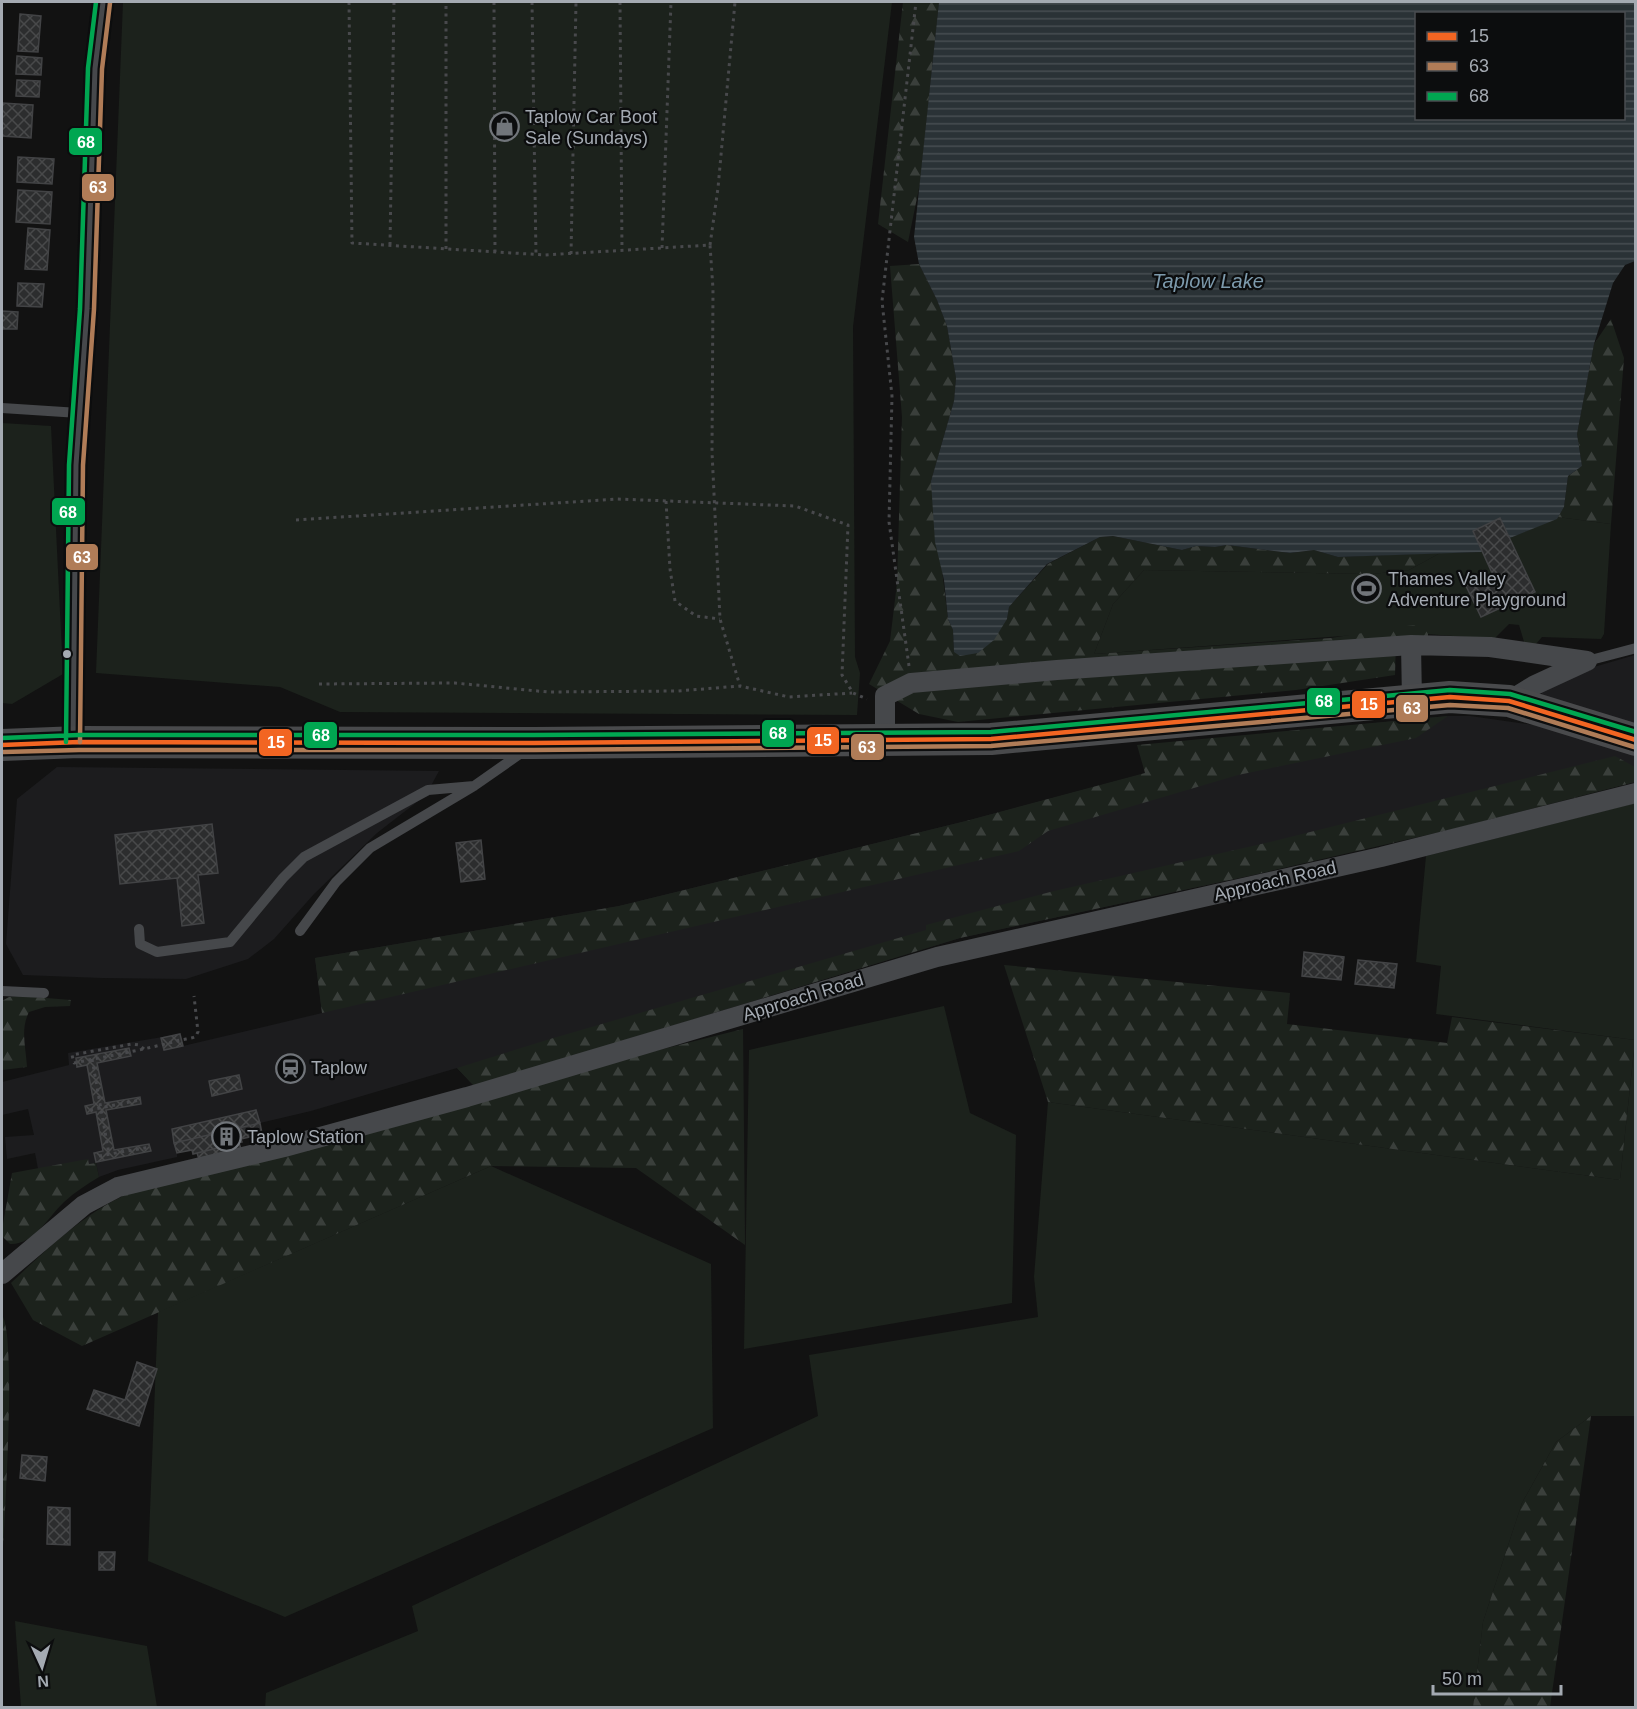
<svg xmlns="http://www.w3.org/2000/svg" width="1637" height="1709" viewBox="0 0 1637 1709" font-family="Helvetica,sans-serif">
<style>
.built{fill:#1c1c1e}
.green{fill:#1c221c}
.forest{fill:url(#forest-firs)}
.water{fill:url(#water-rules);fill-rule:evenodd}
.building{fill:url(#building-cross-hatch);stroke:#424345;stroke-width:1.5}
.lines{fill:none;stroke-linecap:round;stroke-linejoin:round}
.path{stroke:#48494c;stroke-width:3;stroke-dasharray:3 4.5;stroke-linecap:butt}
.lane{stroke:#46484b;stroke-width:10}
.street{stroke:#46484b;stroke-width:20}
.primary{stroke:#494a4c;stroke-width:32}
.bus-1-casing{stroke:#0c0d0e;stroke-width:9}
.bus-2-casing{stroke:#0c0d0e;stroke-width:9}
.bus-3-casing{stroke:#0c0d0e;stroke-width:9}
.bus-1{stroke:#f26522;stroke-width:4.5}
.bus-2{stroke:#b07c57;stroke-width:4.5}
.bus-3{stroke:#00a651;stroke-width:4.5}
.bus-dot{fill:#a4aab2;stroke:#0c0d0e;stroke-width:2}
.labels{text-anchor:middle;stroke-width:4.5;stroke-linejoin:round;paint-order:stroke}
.poi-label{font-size:18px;fill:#a4aab2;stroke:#0c0d0e;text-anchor:start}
.street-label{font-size:18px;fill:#a4aab2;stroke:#0c0d0e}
.water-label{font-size:20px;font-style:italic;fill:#7d9aac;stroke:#0c0d0e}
.line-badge{stroke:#0c0d0e;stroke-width:2}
.badge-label{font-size:16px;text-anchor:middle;font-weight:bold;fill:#fff}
</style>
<defs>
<pattern id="forest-firs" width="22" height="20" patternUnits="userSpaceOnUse" patternTransform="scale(1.5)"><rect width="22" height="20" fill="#1c221c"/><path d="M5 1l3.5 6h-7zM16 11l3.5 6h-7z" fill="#3a3f3b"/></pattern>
<pattern id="water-rules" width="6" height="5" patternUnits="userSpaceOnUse" patternTransform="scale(1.5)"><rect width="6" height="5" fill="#2a3236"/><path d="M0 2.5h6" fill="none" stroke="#464d51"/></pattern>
<pattern id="building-cross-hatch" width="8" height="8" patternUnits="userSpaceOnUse" patternTransform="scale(1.5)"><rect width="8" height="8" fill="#2c2d2e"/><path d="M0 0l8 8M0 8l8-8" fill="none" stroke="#48494a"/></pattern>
</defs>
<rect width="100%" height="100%" fill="#121212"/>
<path class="built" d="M1635 655V725L1543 697 1541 692 1587 669Z
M1448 716H1470L1548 727 1635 752V782L1253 875 960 938 474 1086 457 1068 311 1111 260 1123 262 1134 241 1139 242 1142 193 1154 191 1150 177 1153V1157L118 1170 99 1177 96 1163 89 1164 88 1160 38 1169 35 1153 7 1159 5 1137 34 1135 28 1109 2 1115V1082L69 1065 68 1053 180 1034 183 1046 322 1013 315 958 619 906 966 821 1312 729Z
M57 767 439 771 426 795 377 833 314 894 274 939 248 959 186 979 102 978 23 975 6 944 17 799Z"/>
<path class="green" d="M123 2H892L853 327 855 657 860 673 857 715 340 712 280 687 96 673Z
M2 423 51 426 63 674 12 704 2 703Z
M1558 517 1611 524 1604 634 1601 639 1542 637 1536 644 1525 645 1519 625 1509 624 1494 639 1399 632 1094 654 1113 604 1144 570 1372 574 1409 570 1440 553 1482 552 1473 531 1500 518 1510 538Z
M1635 803V1040L1436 1014 1441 966 1416 962 1426 856Z
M944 1006 970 1113 1016 1135 1012 1303 744 1349 749 1050Z
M1635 1041V1416H1591L1556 1442 1522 1503 1483 1622 1473 1707 265 1708 266 1693 418 1631 412 1606 818 1416 809 1355 1038 1317 1034 1277 1048 1102 1620 1180Z
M491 1166 711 1264 713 1428 285 1617 148 1561 158 1312Z
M15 1621 147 1646 157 1707H21Z"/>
<path class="forest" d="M903 2H939L920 183 908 242 878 224Z
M919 264 937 300 947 326 956 378 954 401 931 481 948 619 953 630 954 652 1007 619 1009 607 1048 564 1100 537 1113 536 1182 550 1196 546 1215 547 1227 545 1290 553 1314 550 1338 557 1440 553 1409 570 1372 574 1144 570 1113 604 1094 654 1331 638 1413 625 1428 628V637L1396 639 1395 675 1296 690 958 722 919 714 869 684 890 641 897 583 902 417 890 266Z
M1611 319 1624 358 1611 524 1558 517 1564 507 1568 476 1582 466 1577 434 1594 344Z
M1448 716 1416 738 1238 775 1048 831 1019 851 322 1013 315 958 619 906 966 821 1145 773 1137 745Z
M1615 756 1635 767V782L1453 829 1253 875 960 938 474 1086 457 1068 550 1039 926 930V925L1054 891 1270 842Z
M1004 965 1290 993 1287 1024 1447 1043 1452 1017 1635 1040 1620 1180 1048 1102Z
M21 996 71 1000 70 1006 45 1007 29 1012C20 1029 26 1048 27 1067L2 1070V1001L9 997Z
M743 1029 745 1245 636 1168 491 1166 82 1346 33 1320 11 1283C47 1249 82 1215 127 1194L619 1060Z
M88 1159 89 1164 96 1163 99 1177C87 1184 75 1192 64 1202 48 1217 34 1245 10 1244L3 1237V1224L12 1173Z
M2 1315C17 1337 4 1527 2 1565Z
M1591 1416 1550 1707H1473L1483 1622 1522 1503 1556 1442Z"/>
<path class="water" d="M939 2H1635V261L1625 265 1613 283 1594 344 1577 434 1582 466 1568 476 1564 507 1557 519 1510 538 1500 518 1473 531 1482 552 1338 557 1314 550 1290 553 1227 545 1215 547 1196 546 1182 550 1113 536 1100 537 1047 564 1009 607 1007 619 994 640 978 653 960 656 954 652 953 630 948 619 944 580 935 542 931 481 954 401 956 378 947 326 937 300 919 264 914 237ZM1416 14H1624V118H1416Z"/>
<path class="building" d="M20 14 41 16 38 52 18 51Z
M17 56 42 58 41 75 16 74Z
M17 80 40 81 39 97 16 96Z
M2 103 33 105 31 138 2 136Z
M18 157 54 159 52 184 17 182Z
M18 190 52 192 50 224 16 222Z
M28 228 50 230 47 270 25 269Z
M18 283 44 284 42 307 17 306Z
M2 311 18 312 17 329H2Z
M1500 518 1535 592 1481 617 1466 586 1492 573 1473 531Z
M212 824 218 873 198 875 204 923 182 926 177 878 120 884 115 835Z
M481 840 485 879 461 882 456 843Z
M1304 952 1344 957 1341 980 1302 976Z
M1358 960 1397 964 1394 988 1355 984Z
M180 1034 183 1046 164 1050 161 1038Z
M129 1048 131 1056 97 1063 105 1103 140 1097 141 1104 106 1110 114 1150 149 1144 151 1151 96 1162 94 1153 103 1151 96 1112 87 1114 85 1106 94 1104 87 1065 77 1067 76 1058Z
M239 1075 242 1089 212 1096 209 1081Z
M256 1110 260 1123 174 1143 172 1129Z
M260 1123 262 1134 241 1139 242 1142 193 1154 192 1150 177 1153 174 1143Z
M239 1143 241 1149 199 1159 197 1153Z
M137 1362 157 1369 139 1426 87 1409 94 1390 125 1400Z
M22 1455 47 1457 45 1481 20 1478Z
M48 1507 70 1508V1545L47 1544Z
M99 1552H115L114 1570H99Z"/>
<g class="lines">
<path class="path" d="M349 2 352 243 545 255 710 245 713 289 712 452 720 619 740 686
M494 2 495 252
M532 2 536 255
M620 2 622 250
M390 245 394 2
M710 245 718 188 735 2
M662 248 671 2
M446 249V2
M571 254 576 2
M666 501 670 569 675 601 696 616 720 619
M296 520 617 499 795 506 848 525 842 675 853 693 867 699
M909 666 889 522 892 396 882 301 916 2
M319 684 455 683 548 692 678 691 740 686 789 697 852 693
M144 1049 139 1045 132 1044 72 1055 74 1063C108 1056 143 1050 177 1041 182 1039 192 1039 196 1036 197 1035 197 1033 198 1032L194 996
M92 1059 109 1154
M90 1110 140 1100
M217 1133 220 1146
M99 1156 150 1147"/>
<path class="lane" d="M2 408 79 413
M1587 661 1636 648
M139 929 140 944 157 952 230 942 283 878 304 857 428 790 474 786
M300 931 336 882 370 848 474 786 524 751
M2 991 44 993"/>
<path class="street" d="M1411 645 1412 700
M1509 701 1535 685 1587 661
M885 740V696L911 683 1057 670 1411 645 1490 647 1587 661
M73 742 76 465 87 309 95 68 103 2
M2 1274 84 1205 118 1187 284 1147 467 1097 937 957 1381 857 1636 793"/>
<path class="primary" d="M2 745 79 742 534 743 991 739 1450 697 1509 701 1636 740"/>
<defs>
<path id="bus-1" d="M2 745 79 742 534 743 991 739 1450 697 1509 701 1636 740"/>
<path id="bus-2" d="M80 742 83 465 94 309 102 69 110 3
M3 752 79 750H534L991 746 1450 705 1508 708 1634 747"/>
<path id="bus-3" d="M2 738 79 735H534L991 732 1450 690 1510 694 1636 732
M66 742 69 465 80 309 88 68 96 2"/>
</defs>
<use href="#bus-1" class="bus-1-casing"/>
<use href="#bus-2" class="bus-2-casing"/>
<use href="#bus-3" class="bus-3-casing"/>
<use href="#bus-1" class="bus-1"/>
<use href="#bus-2" class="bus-2"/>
<use href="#bus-3" class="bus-3"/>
</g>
<defs>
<symbol id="shop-ring" viewBox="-11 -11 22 22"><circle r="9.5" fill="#0c0d0e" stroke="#71757a" stroke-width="1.5"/><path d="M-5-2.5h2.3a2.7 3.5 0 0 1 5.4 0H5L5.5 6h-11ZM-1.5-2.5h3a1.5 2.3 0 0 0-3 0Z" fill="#71757a"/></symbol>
<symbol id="stadium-ring" viewBox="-11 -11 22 22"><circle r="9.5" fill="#0c0d0e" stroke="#71757a" stroke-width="1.5"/><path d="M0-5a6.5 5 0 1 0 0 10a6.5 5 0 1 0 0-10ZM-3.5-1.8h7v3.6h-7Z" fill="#71757a"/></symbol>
<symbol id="station-ring" viewBox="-11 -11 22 22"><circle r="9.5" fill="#0c0d0e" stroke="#71757a" stroke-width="1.5"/><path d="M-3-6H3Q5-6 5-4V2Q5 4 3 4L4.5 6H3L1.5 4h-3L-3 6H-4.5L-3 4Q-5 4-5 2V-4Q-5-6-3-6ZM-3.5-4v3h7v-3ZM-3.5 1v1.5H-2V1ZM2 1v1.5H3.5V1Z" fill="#71757a"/></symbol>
<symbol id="building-ring" viewBox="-11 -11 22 22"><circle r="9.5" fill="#0c0d0e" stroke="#71757a" stroke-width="1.5"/><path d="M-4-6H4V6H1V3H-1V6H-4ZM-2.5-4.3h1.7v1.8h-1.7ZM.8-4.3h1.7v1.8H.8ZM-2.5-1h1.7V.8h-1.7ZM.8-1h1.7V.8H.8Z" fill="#71757a"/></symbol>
</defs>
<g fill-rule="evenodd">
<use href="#shop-ring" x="488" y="110" width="33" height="33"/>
<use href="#stadium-ring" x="1350" y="572" width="33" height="33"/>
<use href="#station-ring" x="274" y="1052" width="33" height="33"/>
<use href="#building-ring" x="210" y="1120" width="33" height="33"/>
</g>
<circle class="bus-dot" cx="67" cy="654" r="5"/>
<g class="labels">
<g class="poi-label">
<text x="525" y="123">Taplow Car Boot<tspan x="525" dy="21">Sale (Sundays)</tspan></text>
<text x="1388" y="585">Thames Valley<tspan x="1388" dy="21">Adventure Playground</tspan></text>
<text x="311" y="1074">Taplow</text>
<text x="247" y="1143">Taplow Station</text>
</g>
<g class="street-label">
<text transform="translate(1275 881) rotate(-13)" y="6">Approach Road</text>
<text transform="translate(803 997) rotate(-17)" y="6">Approach Road</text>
</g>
<g class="water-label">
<text x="1208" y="288">Taplow Lake</text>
</g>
</g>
<g class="line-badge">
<rect x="68" y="127" width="35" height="29" rx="6" fill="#00a651"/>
<rect x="81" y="173" width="34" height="29" rx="6" fill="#b07c57"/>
<rect x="51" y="497" width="35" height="29" rx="6" fill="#00a651"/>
<rect x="65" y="543" width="34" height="28" rx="6" fill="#b07c57"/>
<rect x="1306" y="687" width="35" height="29" rx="6" fill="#00a651"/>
<rect x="1351" y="690" width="35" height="29" rx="6" fill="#f26522"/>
<rect x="1395" y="694" width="34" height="29" rx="6" fill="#b07c57"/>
<rect x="761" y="719" width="34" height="29" rx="6" fill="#00a651"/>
<rect x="303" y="721" width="35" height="28" rx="6" fill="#00a651"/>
<rect x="806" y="726" width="34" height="29" rx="6" fill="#f26522"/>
<rect x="258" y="728" width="35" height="29" rx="6" fill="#f26522"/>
<rect x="850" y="733" width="35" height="28" rx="6" fill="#b07c57"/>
</g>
<g class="badge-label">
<text x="86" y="148">68</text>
<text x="98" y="193">63</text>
<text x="68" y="518">68</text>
<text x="82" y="563">63</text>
<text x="1324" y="707">68</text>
<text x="1369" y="710">15</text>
<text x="1412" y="714">63</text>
<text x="778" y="739">68</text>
<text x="321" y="741">68</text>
<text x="823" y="746">15</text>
<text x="276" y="748">15</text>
<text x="867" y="753">63</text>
</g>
<rect width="1637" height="1709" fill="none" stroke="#a4aab2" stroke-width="6"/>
<rect x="1415" y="12" width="210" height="108" fill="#0c0d0e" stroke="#494c50" stroke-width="1.5"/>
<rect x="1427" y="32" width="30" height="9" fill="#f26522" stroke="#494c50" stroke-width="1.5"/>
<text x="1469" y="42" font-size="18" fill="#a4aab2">15</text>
<rect x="1427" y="62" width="30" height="9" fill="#b07c57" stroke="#494c50" stroke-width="1.5"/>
<text x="1469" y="72" font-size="18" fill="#a4aab2">63</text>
<rect x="1427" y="92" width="30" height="9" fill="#00a651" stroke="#494c50" stroke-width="1.5"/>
<text x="1469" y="102" font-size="18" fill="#a4aab2">68</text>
<g transform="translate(42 1667) rotate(176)" stroke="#0c0d0e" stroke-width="4.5" paint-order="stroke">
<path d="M0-4.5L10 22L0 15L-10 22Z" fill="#a4aab2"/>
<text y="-9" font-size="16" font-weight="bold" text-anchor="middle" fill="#a4aab2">N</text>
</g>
<path d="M1433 1685v9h128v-9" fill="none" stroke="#a4aab2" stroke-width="3"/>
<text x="1442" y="1685" font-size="18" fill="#a4aab2" stroke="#0c0d0e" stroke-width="4.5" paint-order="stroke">50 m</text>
</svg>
